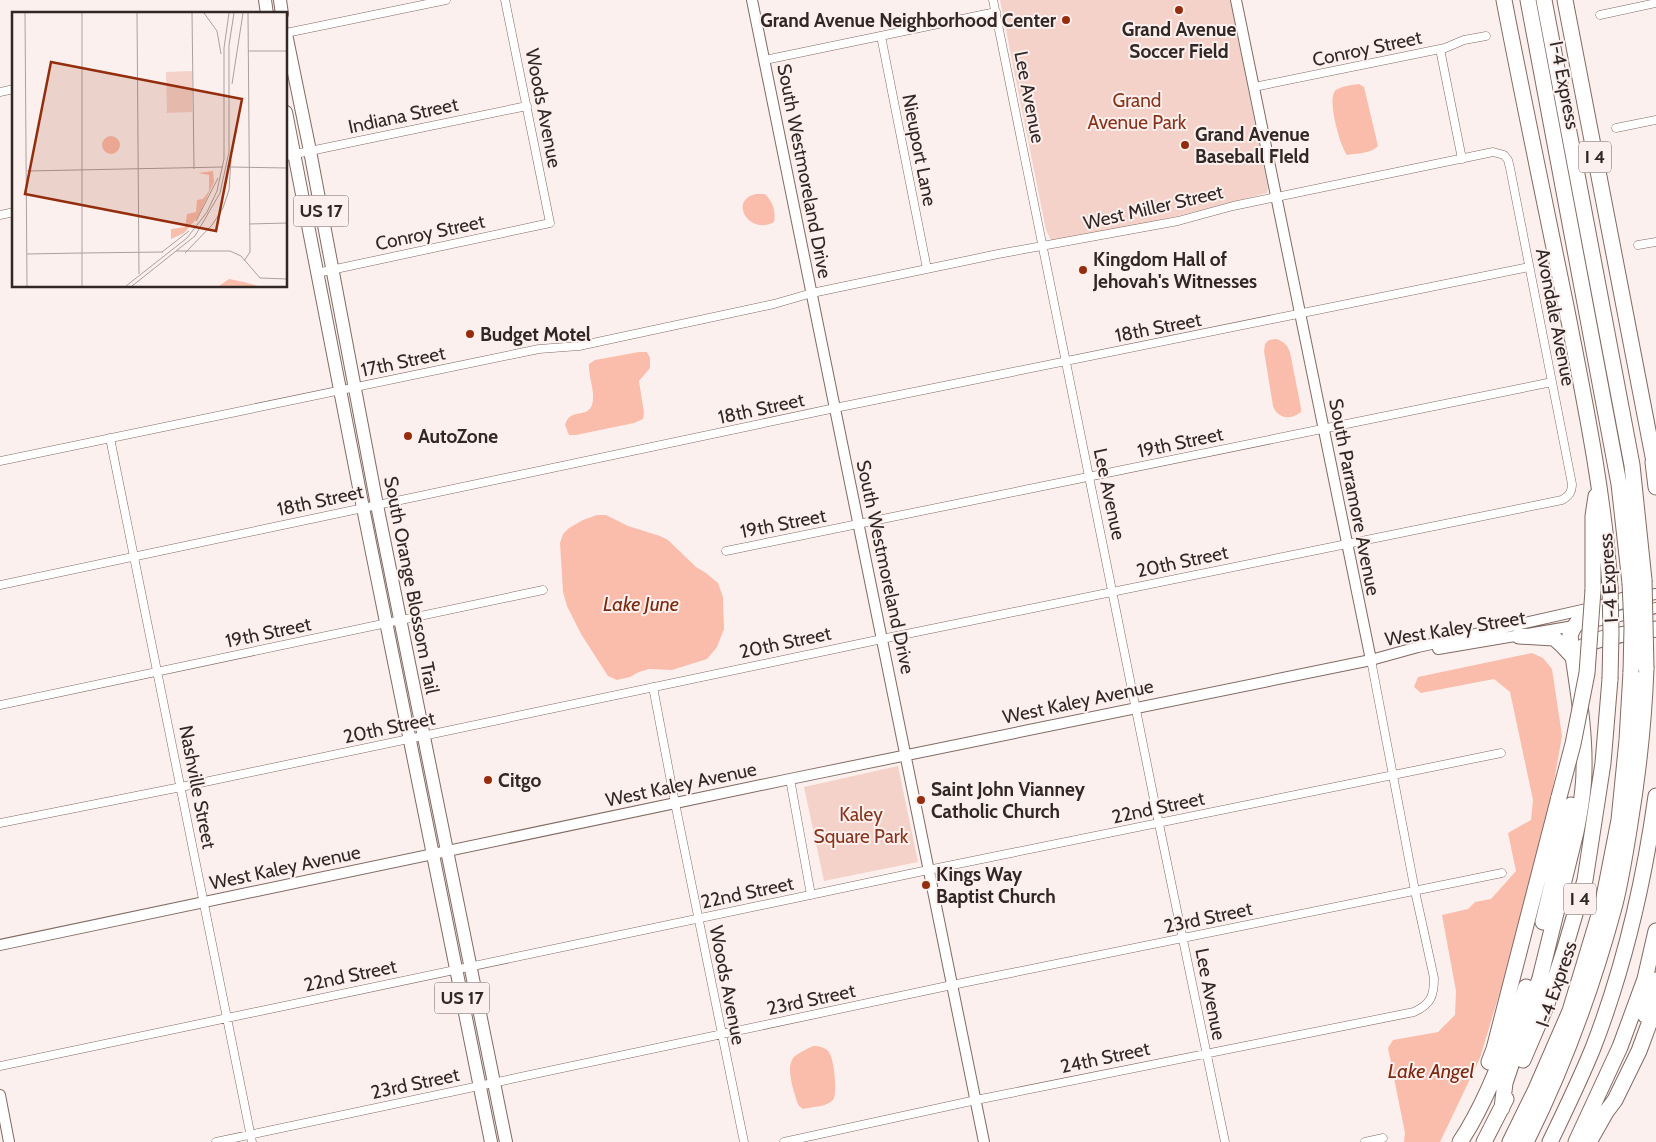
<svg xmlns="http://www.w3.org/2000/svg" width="1656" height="1142" viewBox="0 0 1656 1142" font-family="Cabin,sans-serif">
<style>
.green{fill:#f5d2c9}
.water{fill:#fabdac}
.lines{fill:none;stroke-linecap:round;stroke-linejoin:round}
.minor-casing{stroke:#816a63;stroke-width:9}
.tertiary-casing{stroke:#816a63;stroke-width:12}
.primary-casing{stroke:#816a63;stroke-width:14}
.motorway-casing{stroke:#816a63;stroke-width:17}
.minor{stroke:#fff;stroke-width:8}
.tertiary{stroke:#fff;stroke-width:10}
.primary{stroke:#fff;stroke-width:12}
.motorway{stroke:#fff;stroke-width:15}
.motorway-bridge-casing{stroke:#816a63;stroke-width:17;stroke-linecap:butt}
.motorway-bridge{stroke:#fff;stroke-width:15}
.poi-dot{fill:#942d0d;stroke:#fbf0ed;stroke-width:2}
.labels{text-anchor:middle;stroke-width:4;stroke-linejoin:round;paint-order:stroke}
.shield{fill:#fbf0ed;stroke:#6e6361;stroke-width:1}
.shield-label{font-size:18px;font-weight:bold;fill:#312725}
.poi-label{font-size:19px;font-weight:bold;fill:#312725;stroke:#fbf0ed;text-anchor:start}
.street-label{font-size:19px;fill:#312725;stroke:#fbf0ed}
.park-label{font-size:19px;fill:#88331b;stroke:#fbf0ed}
.water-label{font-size:20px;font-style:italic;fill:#7c280f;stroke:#fbf0ed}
.inset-road{fill:none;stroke:#aaa09d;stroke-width:1}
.view{fill:#942d0d;fill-opacity:0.15;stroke:#942d0d;stroke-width:2.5}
.inset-edge{fill:none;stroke:#312725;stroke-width:2.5}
</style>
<rect width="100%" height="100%" fill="#fbf0ed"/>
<path class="green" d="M1000 0H1230L1268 188 1267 193 1178 216 1056 242 1051 240 1046 230Z
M898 766 918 862 824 881 804 787Z"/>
<path class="water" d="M1359 84 1364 87 1378 146C1371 154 1357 153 1347 155 1340 146 1326 97 1336 90 1342 86 1352 85 1359 84Z
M756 194H765C773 202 776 211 774 222 749 236 728 200 756 194Z
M1276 339C1284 341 1287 345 1290 352L1301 408V412C1290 421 1277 418 1273 406L1264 351 1265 344 1269 340Z
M639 352H647L650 358V368L639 381 644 413 643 419 634 423 576 435H569L565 425C570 407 587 419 592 405 596 392 588 377 589 364L595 360Z
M597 515H606L628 526 660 536 668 540 696 567 706 573 718 583 723 597 724 629 717 647 707 659 672 670 649 669 639 672 630 677 617 680 608 676 581 634 567 606 563 592 560 543 563 534 569 528 583 520Z
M1532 653 1543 658 1552 669 1562 736 1550 804 1501 988 1480 1058 1440 1142H1404L1405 1133 1388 1048 1393 1040 1438 1032 1455 1015 1456 991 1442 915 1468 909 1475 902 1491 899 1516 871 1508 833 1531 820 1533 800 1510 692 1494 679 1421 693 1414 687 1418 677Z
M813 1046C819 1046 824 1047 828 1051 834 1056 838 1093 833 1100 827 1107 811 1107 803 1109L799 1106 797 1102C794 1090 784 1066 795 1056 800 1052 807 1049 813 1046Z"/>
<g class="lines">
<defs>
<path id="minor" d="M993 0 1159 824 1225 1142
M1600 15 1656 3
M286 33 446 0
M881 36 927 269
M1440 49 1462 159
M765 60 996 12
M1254 87 1445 48 1464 40 1486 36
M0 92 14 89
M1616 128 1656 120
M286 156 527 106
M0 215 14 212
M1638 245 1656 242
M317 273 550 223 505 0
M110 438 252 1142
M0 461 539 349 579 346 774 304 812 293 998 254 1178 221 1233 206 1493 152 1504 155 1508 160 1510 168 1572 484C1572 492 1569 496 1562 500L882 639 181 787 0 823
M726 551 1552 382
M0 585 835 408 1529 267
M653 687 675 803 744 1142
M0 705 543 590
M790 779 811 895
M0 1066 928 870 1501 753
M216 1142 952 985 1502 873
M784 1142 976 1100 1414 1012C1431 1004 1434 996 1434 978L1415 891 1371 660
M1365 1142 1383 1138"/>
<path id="tertiary" d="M752 0 984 1142
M1236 0 1371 660
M1639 597 1656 594
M1438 649 1574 626 1656 608
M0 945 790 779 1371 660 1418 647 1591 608
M0 1095 9 1142"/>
<path id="primary" d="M265 0 267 14
M280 0 282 14
M286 34 310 151 377 505 506 1142
M286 112 363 508 491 1142"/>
<path id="motorway" d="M1504 0C1524 104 1546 208 1567 311 1585 403 1604 494 1610 587
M1528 0 1619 484 1630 583
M1544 0 1632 465 1644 580
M1565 0 1656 472
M1653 462 1656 487
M1593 590V516L1596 496
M1519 636 1554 638 1563 646 1573 657
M1579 651C1589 636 1638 633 1656 629
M1543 922 1571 805
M1645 1015 1656 980
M1523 1060 1547 1004 1565 948 1585 880 1603 763 1610 679
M1489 1062 1494 1049 1559 797
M1502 1108 1505 1083 1540 978 1576 832C1580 812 1584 791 1584 770 1585 724 1576 680 1570 635 1579 611 1602 608 1624 600
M1460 1142C1488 1100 1511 1036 1526 987
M1484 1142 1506 1099
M1510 1142 1536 1089 1570 1011 1603 902 1619 820 1627 740 1631 672
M1526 1142C1564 1066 1593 986 1615 904 1621 880 1625 855 1629 830 1638 776 1644 723 1646 668
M1550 1142C1565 1111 1580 1080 1593 1048 1624 968 1644 882 1656 796
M1576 1142 1620 1047 1645 979 1656 931
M1589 1142 1606 1112 1615 1100 1639 1051 1656 1005"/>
</defs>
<use href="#minor" class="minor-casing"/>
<use href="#tertiary" class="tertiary-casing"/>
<use href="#primary" class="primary-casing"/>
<use href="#motorway" class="motorway-casing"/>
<use href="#minor" class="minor"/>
<use href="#tertiary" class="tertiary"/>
<use href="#primary" class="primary"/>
<use href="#motorway" class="motorway"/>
<defs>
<path id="motorway-bridge" d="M1644 580 1646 668
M1630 583 1632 627 1631 672
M1610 587 1611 633 1610 679
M1559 797 1573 744 1587 673 1593 590"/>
</defs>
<use href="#motorway-bridge" class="motorway-bridge-casing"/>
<use href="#motorway-bridge" class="motorway-bridge"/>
</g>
<g class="poi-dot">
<circle cx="1179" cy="10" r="5"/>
<circle cx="1066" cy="20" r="5"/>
<circle cx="1185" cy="145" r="5"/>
<circle cx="1083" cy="270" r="5"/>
<circle cx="470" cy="334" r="5"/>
<circle cx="408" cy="436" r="5"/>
<circle cx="488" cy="780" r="5"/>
<circle cx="921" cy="800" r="5"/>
<circle cx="926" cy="885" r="5"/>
</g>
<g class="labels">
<g class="shield">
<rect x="1579" y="141.5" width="32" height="31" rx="4"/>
<rect x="293.5" y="195.5" width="55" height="31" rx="4"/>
<rect x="1564" y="883.5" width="32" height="31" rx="4"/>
<rect x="434.5" y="982.5" width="55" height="31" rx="4"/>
</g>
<g class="shield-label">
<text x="1595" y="163">I 4</text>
<text x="321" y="217">US 17</text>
<text x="1580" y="905">I 4</text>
<text x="462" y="1004">US 17</text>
</g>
<g class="poi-label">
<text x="1056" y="27" text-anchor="end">Grand Avenue Neighborhood Center</text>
<text x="1179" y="36" text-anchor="middle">Grand Avenue<tspan x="1179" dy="22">Soccer Field</tspan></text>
<text x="1195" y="141">Grand Avenue<tspan x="1195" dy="22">Baseball FIeld</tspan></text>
<text x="1093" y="266">Kingdom Hall of<tspan x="1093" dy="22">Jehovah's Witnesses</tspan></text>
<text x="480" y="341">Budget Motel</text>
<text x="418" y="443">AutoZone</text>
<text x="498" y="787">Citgo</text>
<text x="931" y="796">Saint John Vianney<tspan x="931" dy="22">Catholic Church</tspan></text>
<text x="936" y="881">Kings Way<tspan x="936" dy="22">Baptist Church</tspan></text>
</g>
<g class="street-label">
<text transform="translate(1367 48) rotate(-12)" y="7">Conroy Street</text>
<text transform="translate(1565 85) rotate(79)" y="7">I-4 Express</text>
<text transform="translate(1030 97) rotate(79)" y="7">Lee Avenue</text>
<text transform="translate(544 108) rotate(79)" y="7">Woods Avenue</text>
<text transform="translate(403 115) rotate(-12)" y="7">Indiana Street</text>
<text transform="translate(920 150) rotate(79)" y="7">Nieuport Lane</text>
<text transform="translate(805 171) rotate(79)" y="7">South Westmoreland Drive</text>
<text transform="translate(1153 207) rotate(-13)" y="7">West Miller Street</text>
<text transform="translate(430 232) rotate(-12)" y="7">Conroy Street</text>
<text transform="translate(1556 317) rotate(79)" y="7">Avondale Avenue</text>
<text transform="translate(1158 327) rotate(-11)" y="7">18th Street</text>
<text transform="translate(403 361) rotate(-12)" y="7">17th Street</text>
<text transform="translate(761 408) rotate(-12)" y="7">18th Street</text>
<text transform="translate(1180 442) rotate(-12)" y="7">19th Street</text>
<text transform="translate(1110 494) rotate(78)" y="7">Lee Avenue</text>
<text transform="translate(1355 497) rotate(79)" y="7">South Parramore Avenue</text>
<text transform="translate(320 500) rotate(-12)" y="7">18th Street</text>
<text transform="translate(783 523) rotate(-11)" y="7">19th Street</text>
<text transform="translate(1182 561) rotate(-12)" y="7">20th Street</text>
<text transform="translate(886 567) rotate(78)" y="7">South Westmoreland Drive</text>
<text transform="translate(1608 578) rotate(-94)" y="7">I-4 Express</text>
<text transform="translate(412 585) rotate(79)" y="7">South Orange Blossom Trail</text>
<text transform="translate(1455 628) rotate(-9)" y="7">West Kaley Street</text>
<text transform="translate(268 632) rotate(-12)" y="7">19th Street</text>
<text transform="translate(785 642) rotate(-12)" y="7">20th Street</text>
<text transform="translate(1078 701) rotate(-12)" y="7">West Kaley Avenue</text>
<text transform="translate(389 727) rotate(-12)" y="7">20th Street</text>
<text transform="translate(681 784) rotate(-12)" y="7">West Kaley Avenue</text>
<text transform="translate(198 787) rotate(79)" y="7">Nashville Street</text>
<text transform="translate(1158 807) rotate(-12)" y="7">22nd Street</text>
<text transform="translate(285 867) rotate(-12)" y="7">West Kaley Avenue</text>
<text transform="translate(747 892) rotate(-12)" y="7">22nd Street</text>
<text transform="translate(1208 917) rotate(-12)" y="7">23rd Street</text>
<text transform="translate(350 975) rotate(-12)" y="7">22nd Street</text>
<text transform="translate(1556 984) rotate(-71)" y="7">I-4 Express</text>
<text transform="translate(728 985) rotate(79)" y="7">Woods Avenue</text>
<text transform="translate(1211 994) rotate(79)" y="7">Lee Avenue</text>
<text transform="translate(811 999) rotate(-12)" y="7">23rd Street</text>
<text transform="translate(1105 1057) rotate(-12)" y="7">24th Street</text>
<text transform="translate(415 1083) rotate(-12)" y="7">23rd Street</text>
</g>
<g class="park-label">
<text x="1137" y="107">Grand<tspan x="1137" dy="22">Avenue Park</tspan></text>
<text x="861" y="821">Kaley<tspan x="861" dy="22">Square Park</tspan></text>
</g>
<g class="water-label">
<text x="641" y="611">Lake June</text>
<text x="1431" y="1078">Lake Angel</text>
</g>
</g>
<g transform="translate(12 12)">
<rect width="275" height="275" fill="#fbf0ed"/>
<path d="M180 59V100L155 101 154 60Z" fill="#f5d2c9"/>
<path d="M90 133a9 9 0 1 1 18 0a9 9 0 1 1-18 0ZM201 159 202 170 186 205 172 221 159 227V217L173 215 175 202 184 200 185 188 191 187 197 179V163L186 161ZM217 267 232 270 246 274H207Z" fill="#fabdac"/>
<path class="inset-road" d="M13 1 15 274M70 1V274M125 1 127 262M180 1 182 157M192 1 205 19 209 42M236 39H275M220 72 231 1M218 155 275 156M15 159 211 155M184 209 206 166M237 212 275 211M164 239H218L229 244 248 266 275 267M150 240 177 219M70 241 151 240M173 241 200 213 211 196 217 178 219 148M15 242 70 241M232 249 238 240 236 1M114 274 175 226 195 200 205 179 212 147V36L217 1M120 274 183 224 208 181 217 140V33L222 1"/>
<path class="view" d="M39 50 230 87 204 219 13 182Z"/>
<rect width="275" height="275" class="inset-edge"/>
</g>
</svg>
